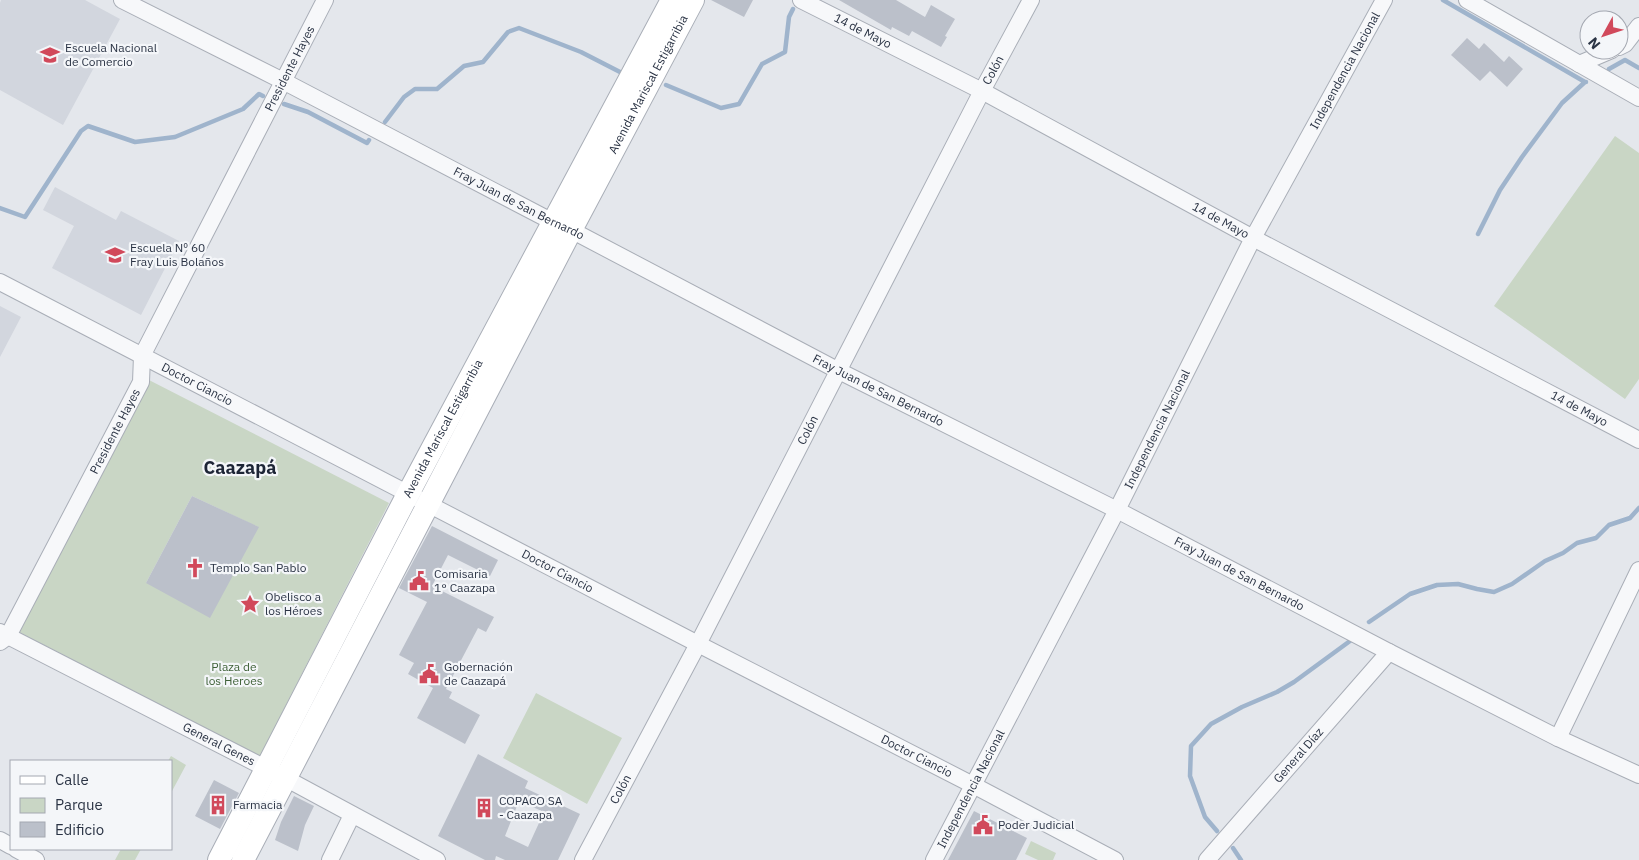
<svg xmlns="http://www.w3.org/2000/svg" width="1639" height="860" viewBox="0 0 1639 860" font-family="'IBM Plex Sans',sans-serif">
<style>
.built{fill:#d2d6de}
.green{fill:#c9d6c5;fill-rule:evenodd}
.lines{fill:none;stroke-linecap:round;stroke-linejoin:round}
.stream{stroke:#9fb4cc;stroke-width:4.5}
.building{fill:#bbc0ca;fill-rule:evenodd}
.minor-casing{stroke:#a9aeb7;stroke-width:18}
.secondary-casing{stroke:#a9aeb7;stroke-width:24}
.minor{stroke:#f7f8fa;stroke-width:16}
.secondary{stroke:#fff;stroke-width:22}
.labels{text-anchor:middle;stroke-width:4.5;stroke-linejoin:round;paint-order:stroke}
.street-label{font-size:12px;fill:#2b3445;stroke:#f4f6f9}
.poi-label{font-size:12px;fill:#2b3445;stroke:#f4f6f9;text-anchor:start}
.park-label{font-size:12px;fill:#3f6138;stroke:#f4f6f9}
.district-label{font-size:18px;font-weight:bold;fill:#1d2536;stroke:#f4f6f9}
</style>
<rect width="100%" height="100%" fill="#e4e7ec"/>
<path class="built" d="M1 0H85L120 19 63 125 0 90V3Z
M55 187 116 220 121 211 179 241 141 315 52 268 74 226 43 210Z
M0 306 21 317 0 357Z"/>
<path class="green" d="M1615 136 1639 153V379L1625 399 1494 306Z
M147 379 389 503 260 756 19 632ZM192 496 258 527 146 583Z
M536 693 622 738 587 804 503 758Z
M171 756 186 765 171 793V761H168Z
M1031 841 1056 853 1053 860H1038L1025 854Z
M121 849H141L135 860H115Z"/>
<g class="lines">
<path class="stream" d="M1443 0 1585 82H1586
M1609 69 1625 60 1639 68
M666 85 721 108 739 104 762 64 785 52 789 17 793 9
M284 104 308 112 367 143 369 140
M385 122 404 97 415 89H437L464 66 483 62 508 32 519 28 581 52 620 72
M0 208 25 217 81 131 88 126 135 142 175 137 243 109 259 94 263 96
M1478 234 1500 190 1522 157 1562 103 1585 82
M1369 622 1410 594 1437 585 1458 584 1477 589 1494 592 1512 584 1545 561 1563 553 1577 543 1596 538 1609 525 1630 518 1639 508
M1217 831 1205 817 1190 776 1191 746 1211 724 1242 707 1277 692 1294 682 1350 641
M1233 848 1241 860"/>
</g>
<path class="building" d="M711 0H753L744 17Z
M839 0H896L925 17 931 5 955 19 945 36 947 37 941 47 912 31 909 36 892 27 891 30Z
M1467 38 1479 49 1484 43 1504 62 1509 56 1523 69 1507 87 1490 71 1480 81 1451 55Z
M192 496 259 527 210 618 146 583Z
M432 526 498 560 490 576 448 555 432 586 494 617 486 632 478 628 446 689 452 692 449 698 480 715 465 744 417 718 433 688 408 674 414 663 399 655 427 602 399 588Z
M478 754 528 781 525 788 580 814 558 860H505L496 856 495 860H485L438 836ZM519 801 544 812 528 847 505 836Z
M214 780 239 793 220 829 195 816Z
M294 796 314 806 305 825 298 851 275 840 281 822Z
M974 811 1027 838 1016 860H948Z"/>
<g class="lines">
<defs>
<g id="minor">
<path id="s1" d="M122 0 283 81 553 222 571 230 839 371 1117 510 1389 652 1558 738 1639 775"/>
<path id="s2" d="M801 0 982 91 1253 238 1639 440"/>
<path d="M1467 0 1639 98"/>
<path d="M1619 47 1625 44 1639 26"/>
<path d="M1579 64 1612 50"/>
<path id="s3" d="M0 282 698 644 973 785 1115 860"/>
<path id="s4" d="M0 632 285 778 437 860"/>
<path id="s5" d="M0 642 8 636 141 382 142 356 325 0"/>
<path d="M1558 738 1639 570"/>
<path d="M0 840 11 846"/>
<path d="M16 849 36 860"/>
<path d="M330 860 352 815"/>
<path id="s6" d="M583 860 698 644 982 91 1031 0"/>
<path id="s7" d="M934 860 1117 510 1253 238 1384 0"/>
<path id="s8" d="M1207 860 1389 652"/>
</g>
<g id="secondary">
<path id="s9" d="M219 860 408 494 672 0"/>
<path id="s10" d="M243 860 571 230 693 0"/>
</g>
</defs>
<use href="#minor" class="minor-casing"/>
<use href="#secondary" class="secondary-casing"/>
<use href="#minor" class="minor"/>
<use href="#secondary" class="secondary"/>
</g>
<defs>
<symbol id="school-bare" viewBox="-9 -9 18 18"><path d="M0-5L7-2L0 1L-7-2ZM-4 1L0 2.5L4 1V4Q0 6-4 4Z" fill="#d1495b" stroke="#f4f6f9" stroke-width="2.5" paint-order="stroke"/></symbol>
<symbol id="church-bare" viewBox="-9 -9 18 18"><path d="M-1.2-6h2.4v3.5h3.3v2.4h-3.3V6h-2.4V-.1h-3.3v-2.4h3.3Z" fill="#d1495b" stroke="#f4f6f9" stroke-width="2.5" paint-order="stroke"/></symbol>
<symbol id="civic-bare" viewBox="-9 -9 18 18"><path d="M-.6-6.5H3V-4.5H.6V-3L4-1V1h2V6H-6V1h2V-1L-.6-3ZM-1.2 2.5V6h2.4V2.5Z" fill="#d1495b" stroke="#f4f6f9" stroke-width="2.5" paint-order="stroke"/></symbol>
<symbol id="sight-bare" viewBox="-9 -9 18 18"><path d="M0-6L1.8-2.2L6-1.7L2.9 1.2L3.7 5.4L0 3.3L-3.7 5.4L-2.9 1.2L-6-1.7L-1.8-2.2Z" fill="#d1495b" stroke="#f4f6f9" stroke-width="2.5" paint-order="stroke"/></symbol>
<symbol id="building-bare" viewBox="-9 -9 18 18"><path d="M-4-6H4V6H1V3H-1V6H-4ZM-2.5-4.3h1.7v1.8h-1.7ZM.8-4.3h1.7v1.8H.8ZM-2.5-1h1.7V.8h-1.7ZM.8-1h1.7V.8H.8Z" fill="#d1495b" stroke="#f4f6f9" stroke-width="2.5" paint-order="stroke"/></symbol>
</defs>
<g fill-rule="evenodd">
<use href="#school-bare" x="36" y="41" width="28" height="28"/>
<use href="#school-bare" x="101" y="241" width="28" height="28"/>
<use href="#church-bare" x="181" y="554" width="28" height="28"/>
<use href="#civic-bare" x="405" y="567" width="28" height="28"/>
<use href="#sight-bare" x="236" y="590" width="28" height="28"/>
<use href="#civic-bare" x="415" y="660" width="28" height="28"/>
<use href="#building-bare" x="204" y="791" width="28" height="28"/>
<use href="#building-bare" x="470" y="794" width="28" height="28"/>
<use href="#civic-bare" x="969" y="811" width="28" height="28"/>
</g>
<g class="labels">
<g class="street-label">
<text dy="4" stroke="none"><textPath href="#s2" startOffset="69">14 de Mayo</textPath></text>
<text dy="4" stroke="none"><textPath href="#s5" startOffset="646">Presidente Hayes</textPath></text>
<text dy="4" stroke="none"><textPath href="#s7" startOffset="890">Independencia Nacional</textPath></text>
<text dy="4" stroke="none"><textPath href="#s6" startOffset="890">Colón</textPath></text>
<text dy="4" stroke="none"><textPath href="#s10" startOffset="875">Avenida Mariscal Estigarribia</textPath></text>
<text dy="4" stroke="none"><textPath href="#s1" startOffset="446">Fray Juan de San Bernardo</textPath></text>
<text dy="4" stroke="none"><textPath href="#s2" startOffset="474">14 de Mayo</textPath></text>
<text dy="4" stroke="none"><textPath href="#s3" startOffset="222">Doctor Ciancio</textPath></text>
<text dy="4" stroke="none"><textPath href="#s1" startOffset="851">Fray Juan de San Bernardo</textPath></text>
<text dy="4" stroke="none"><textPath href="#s2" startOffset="879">14 de Mayo</textPath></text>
<text dy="4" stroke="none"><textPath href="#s9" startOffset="486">Avenida Mariscal Estigarribia</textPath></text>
<text dy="4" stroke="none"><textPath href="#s7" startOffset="485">Independencia Nacional</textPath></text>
<text dy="4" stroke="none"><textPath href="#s5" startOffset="241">Presidente Hayes</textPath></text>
<text dy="4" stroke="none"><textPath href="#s6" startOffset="485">Colón</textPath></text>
<text dy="4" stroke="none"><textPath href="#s3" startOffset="628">Doctor Ciancio</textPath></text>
<text dy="4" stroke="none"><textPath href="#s1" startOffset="1256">Fray Juan de San Bernardo</textPath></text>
<text dy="4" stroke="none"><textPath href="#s4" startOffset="246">General Genes</textPath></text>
<text dy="4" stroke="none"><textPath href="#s8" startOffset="139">General Díaz</textPath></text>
<text dy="4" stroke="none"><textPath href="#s3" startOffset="1032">Doctor Ciancio</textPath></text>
<text dy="4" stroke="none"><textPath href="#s6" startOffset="80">Colón</textPath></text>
<text dy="4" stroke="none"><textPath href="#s7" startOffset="80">Independencia Nacional</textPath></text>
</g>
<g class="poi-label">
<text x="65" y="52">Escuela Nacional<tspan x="65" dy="14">de Comercio</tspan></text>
<text x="130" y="252">Escuela Nº 60<tspan x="130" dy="14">Fray Luis Bolaños</tspan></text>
<text x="210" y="572">Templo San Pablo</text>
<text x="434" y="578">Comisaria<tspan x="434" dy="14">1° Caazapa</tspan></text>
<text x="265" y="601">Obelisco a<tspan x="265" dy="14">los Héroes</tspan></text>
<text x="444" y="671">Gobernación<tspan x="444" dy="14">de Caazapá</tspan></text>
<text x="499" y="805">COPACO SA<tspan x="499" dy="14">- Caazapa</tspan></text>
<text x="233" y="809">Farmacia</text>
<text x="998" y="829">Poder Judicial</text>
</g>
<g class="park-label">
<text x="234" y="671">Plaza de<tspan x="234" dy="14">los Heroes</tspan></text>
</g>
<g class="district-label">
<text x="240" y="474">Caazapá</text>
</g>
</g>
<rect x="10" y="760" width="162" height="90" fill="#f4f6f9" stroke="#a4a8b1"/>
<rect x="20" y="776" width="25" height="8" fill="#ffffff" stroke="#a4a8b1"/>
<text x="55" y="785" font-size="15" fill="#2b3445">Calle</text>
<rect x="20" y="798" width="25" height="15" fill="#c9d6c5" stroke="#a4a8b1"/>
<text x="55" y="810" font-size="15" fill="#2b3445">Parque</text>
<rect x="20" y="822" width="25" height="15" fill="#bbc0ca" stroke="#a4a8b1"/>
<text x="55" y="835" font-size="15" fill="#2b3445">Edificio</text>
<g transform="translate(1604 35) rotate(230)"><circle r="24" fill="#f4f6f9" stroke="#a4a8b1"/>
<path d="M0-4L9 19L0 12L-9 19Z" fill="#d1495b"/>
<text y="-8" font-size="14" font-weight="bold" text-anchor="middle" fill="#2b3445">N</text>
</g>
</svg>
